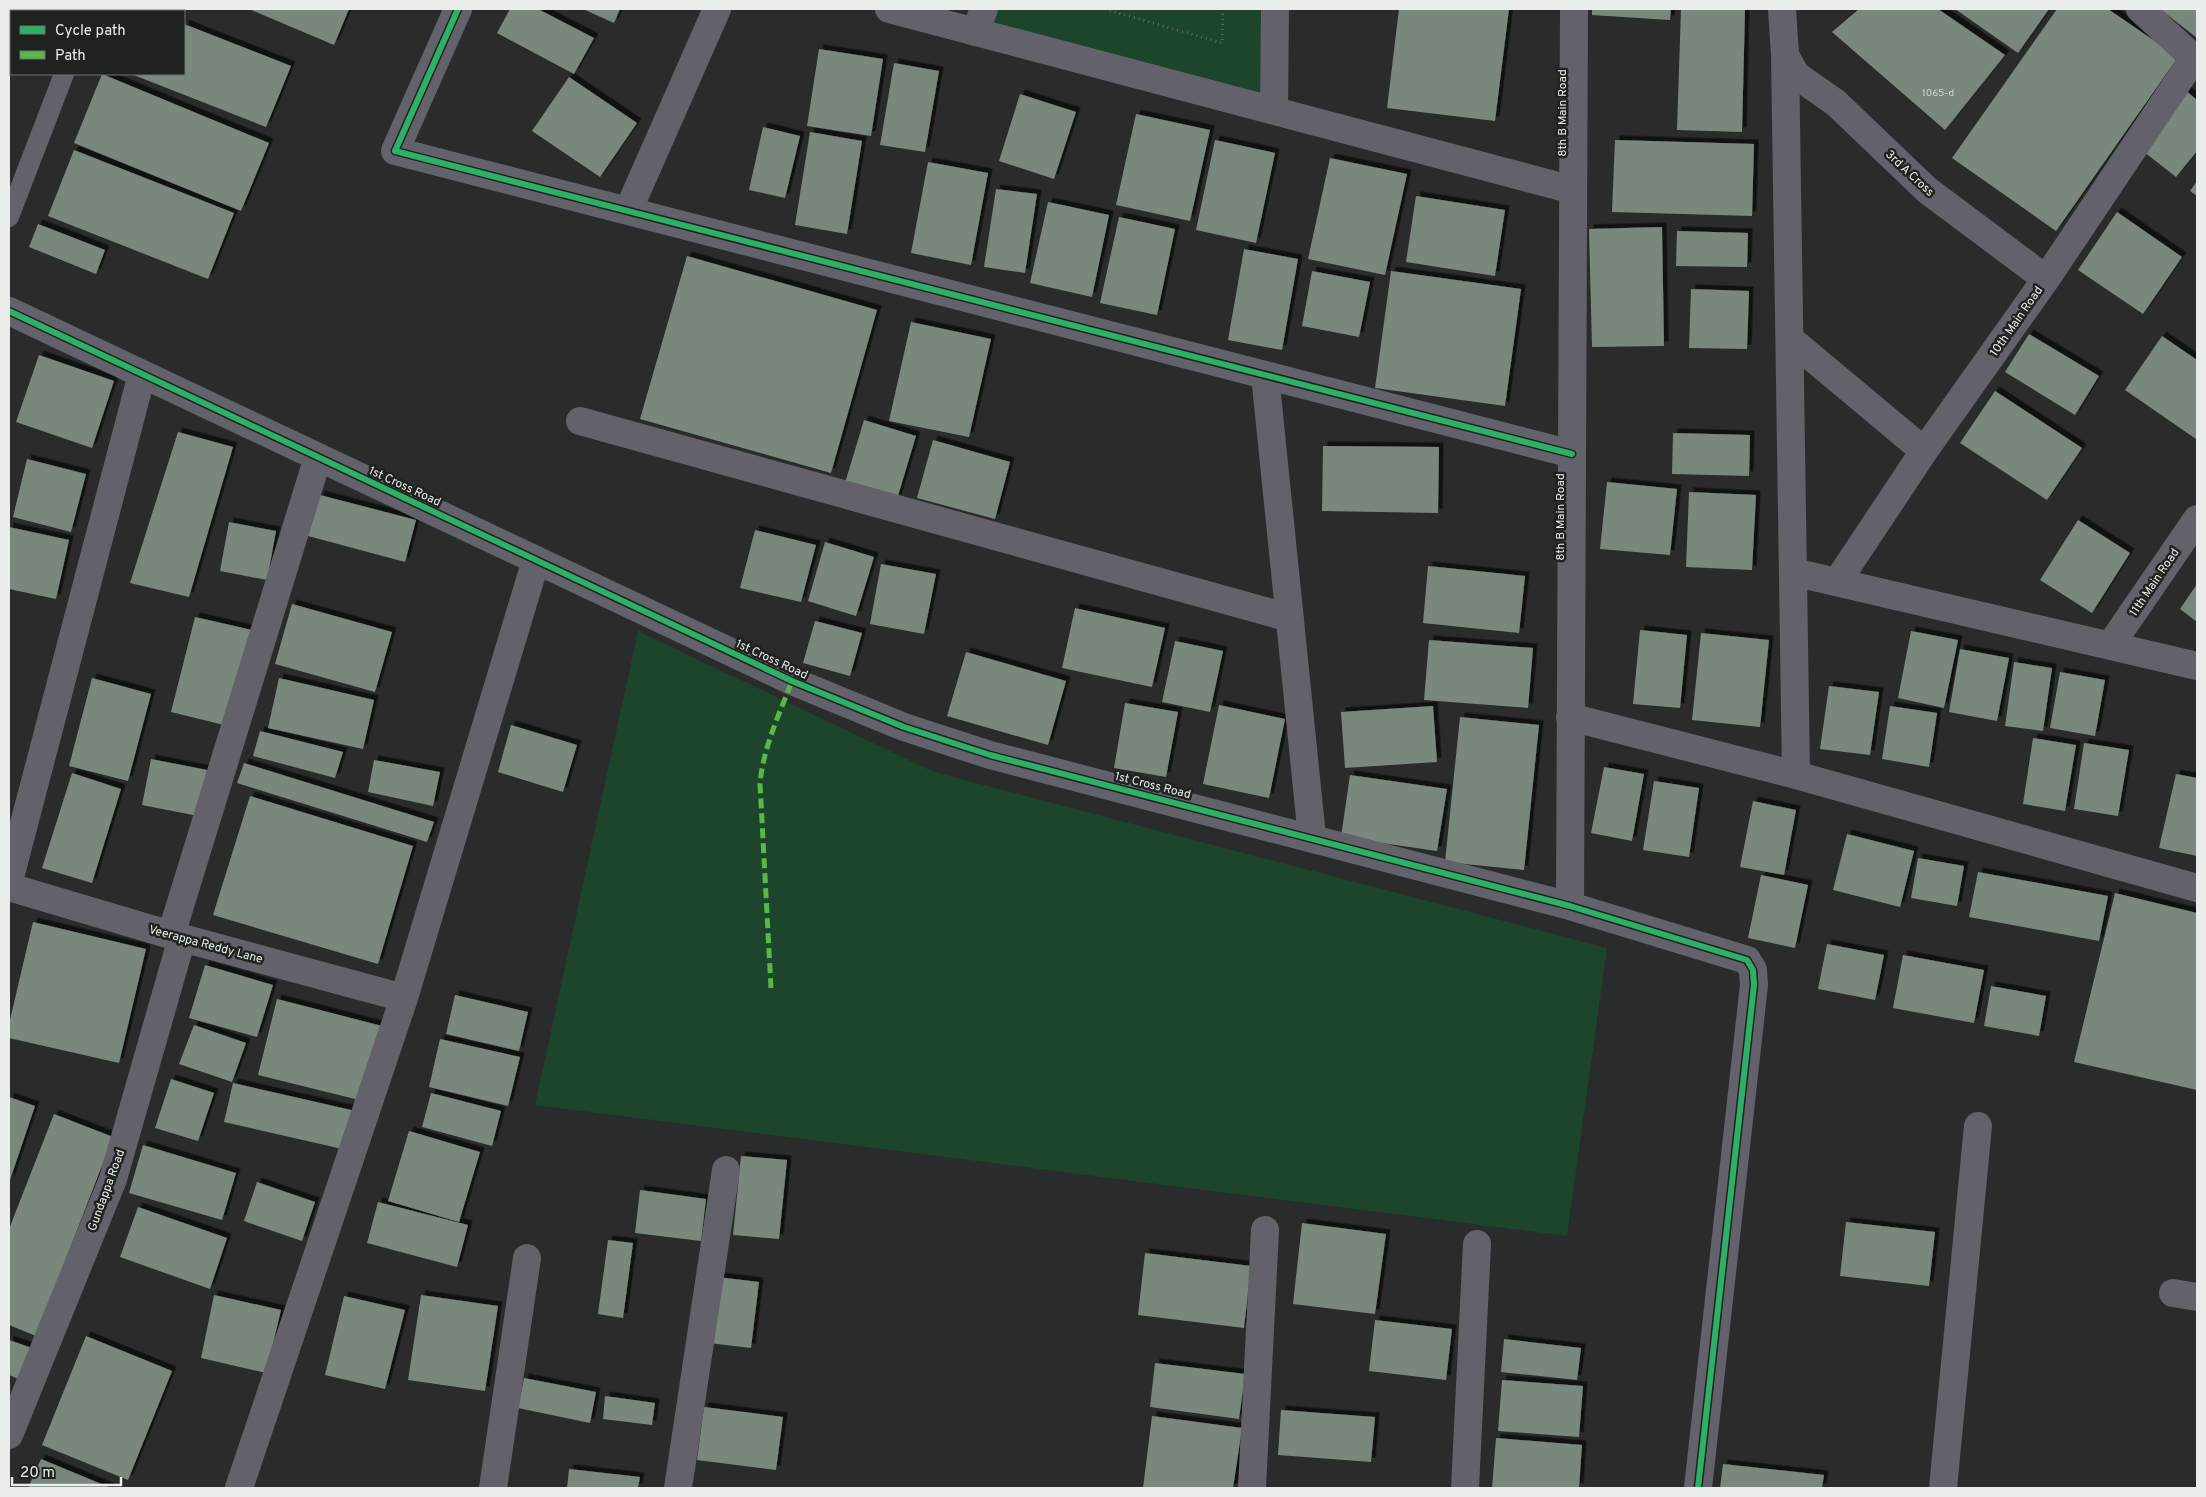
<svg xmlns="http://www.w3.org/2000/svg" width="2206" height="1497" viewBox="0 0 2206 1497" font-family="Overpass,sans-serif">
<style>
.green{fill:#1c452c}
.building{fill:#79877d;filter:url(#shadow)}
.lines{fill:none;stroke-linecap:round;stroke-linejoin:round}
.path{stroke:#656669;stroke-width:3;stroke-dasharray:1 4;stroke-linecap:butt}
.service{stroke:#63626b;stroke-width:20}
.minor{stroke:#63626b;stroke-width:28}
.quiet{stroke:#58b947;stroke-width:5;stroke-dasharray:10 5;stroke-linecap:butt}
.cycleway-casing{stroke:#1f2320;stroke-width:9}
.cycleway{stroke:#2db169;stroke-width:6}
.labels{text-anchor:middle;stroke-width:5;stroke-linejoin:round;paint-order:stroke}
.number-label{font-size:10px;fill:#ced4d0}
.street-label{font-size:12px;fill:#eaeeeb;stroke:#1f2320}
</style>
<defs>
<filter id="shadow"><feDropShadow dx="4.5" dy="-4.5" stdDeviation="0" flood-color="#0009"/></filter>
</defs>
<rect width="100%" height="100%" fill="#292c2a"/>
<path class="green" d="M984 9H1275L1274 110 975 32Z
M638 631 934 772 1607 948 1567 1236 535 1105Z"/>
<path class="building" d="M122 9H143L149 11H121Z
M249 9H349L334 45Z
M510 9H538L594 38 574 74 497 33Z
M583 9H620L614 23Z
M1399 9H1509L1495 121 1387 108Z
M1592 9H1671L1670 20 1592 15Z
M1681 9H1745L1742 132 1677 130Z
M1859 9H1938L2005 55 1945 130 1832 32Z
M1955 9H2049L2018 53Z
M2057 9H2108L2178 57 2056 231 1952 158Z
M2160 9H2197V38Z
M184 24 291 66 266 127 131 74H184Z
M819 49 883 59 871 136 807 126Z
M894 63 939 71 925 152 880 145Z
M102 74 269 143 241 211 74 143Z
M569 77 637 123 600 177 532 131Z
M2185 90 2197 100V151L2176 177 2139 148Z
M1020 94 1076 112 1054 179 999 161Z
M1136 114 1210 130 1190 221 1116 205Z
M763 127 800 136 785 198 749 190Z
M810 132 862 141 847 234 795 225Z
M1215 140 1275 153 1256 243 1196 230Z
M1615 140 1754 144 1752 216 1612 212Z
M74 150 234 213 208 279 48 216Z
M1330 158 1407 174 1385 275 1308 259Z
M928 162 988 173 971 265 911 253Z
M2197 181V196L2190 191Z
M996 189 1037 194 1025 273 984 267Z
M1416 196 1505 210 1495 276 1406 262Z
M1048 202 1109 215 1092 297 1030 283Z
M2117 212 2182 257 2143 314 2078 270Z
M1119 217 1175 229 1157 315 1100 303Z
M38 224 105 250 96 274 29 247Z
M1662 227 1664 346 1592 347 1589 229Z
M1677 231 1748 233 1747 267 1676 266Z
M1244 249 1298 259 1282 350 1228 340Z
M687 256 877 310 831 473 640 419Z
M1312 271 1370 282 1359 337 1302 326Z
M1391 271 1521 289 1505 406 1375 388Z
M1691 289 1749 291 1747 349 1689 348Z
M911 322 991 339 969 437 889 421Z
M2029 334 2099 376 2075 415 2005 372Z
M2162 336 2197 360 2196 439 2125 390Z
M39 355 114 381 92 448 16 422Z
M1995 391 2082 448 2047 500 1960 443Z
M864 420 916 436 897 499 845 483Z
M178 432 233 447 189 597 130 583Z
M1673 433 1750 435 1749 476 1672 474Z
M933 440 1010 462 995 519 917 498Z
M1323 446 1439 447 1438 513 1322 511Z
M27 459 86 474 71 532 13 517Z
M1607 482 1677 489 1670 555 1600 549Z
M1689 492 1756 495 1752 570 1686 567Z
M320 495 416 520 405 562 308 536Z
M2078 520 2130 553 2092 613 2040 580Z
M229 522 276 531 267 580 220 571Z
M9 527 69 540 56 599 9 589Z
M755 530 816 545 801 602 740 588Z
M825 542 874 557 856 616 808 601Z
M881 564 936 574 924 634 870 624Z
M1428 566 1525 576 1519 633 1423 623Z
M2197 584V622L2180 609Z
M292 604 392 632 375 692 275 664Z
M1075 608 1165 628 1152 687 1062 668Z
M195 617 252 630 228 726 171 712Z
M815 621 862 633 850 676 803 663Z
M1640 630 1687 635 1680 708 1633 704Z
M1911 631 1958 640 1944 708 1898 698Z
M1701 633 1769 640 1760 727 1692 720Z
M1429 640 1533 648 1528 708 1424 700Z
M1175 641 1223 651 1210 712 1162 702Z
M1960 649 2009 658 1997 721 1949 712Z
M966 652 1066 681 1048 745 947 716Z
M2014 662 2052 668 2043 731 2005 726Z
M2060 672 2105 680 2095 736 2050 728Z
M92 678 151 694 128 781 69 766Z
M279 678 374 700 363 749 268 728Z
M1829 686 1879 692 1870 755 1820 749Z
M1125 703 1178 712 1166 777 1114 768Z
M1219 705 1285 719 1269 798 1203 784Z
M1433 706 1437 762 1345 768 1341 712Z
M1890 706 1937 713 1929 767 1882 759Z
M1460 717 1539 725 1524 870 1445 862Z
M511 725 577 745 563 792 498 772Z
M260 731 343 752 335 778 253 756Z
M2033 738 2076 745 2065 811 2023 804Z
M2084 743 2129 750 2118 816 2074 809Z
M151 759 207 770 198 816 142 805Z
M374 760 440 772 433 806 368 792Z
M244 763 434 822 427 842 237 783Z
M1604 767 1644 774 1632 841 1591 833Z
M72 773 121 789 92 883 42 868Z
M2176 774 2197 778V856L2159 848Z
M1350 775 1447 789 1437 851 1341 837Z
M1654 781 1699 788 1689 857 1643 850Z
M250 796 413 846 378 964 213 915Z
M1753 801 1796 810 1784 875 1740 867Z
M1847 834 1914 851 1900 907 1833 890Z
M1918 858 1964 866 1957 906 1911 898Z
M1978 872 2108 896 2099 941 1969 917Z
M1761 875 1808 885 1795 948 1748 938Z
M2115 893 2197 913V1090L2074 1062Z
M33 922 146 949 119 1063 9 1038V1024Z
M1827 944 1884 955 1875 1000 1818 989Z
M1903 955 1984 970 1974 1023 1893 1008Z
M205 965 273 985 257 1037 189 1018Z
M1991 986 2046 996 2039 1036 1984 1026Z
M455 995 528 1012 519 1051 446 1034Z
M277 999 382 1026 363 1101 258 1075Z
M194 1025 246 1043 232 1082 179 1064Z
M440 1039 520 1057 508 1106 429 1087Z
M171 1079 214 1093 198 1141 155 1128Z
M233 1083 360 1112 351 1151 224 1122Z
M431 1093 501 1111 492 1146 422 1127Z
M9 1097 35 1106 9 1183Z
M54 1114 113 1137 36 1336 9 1325V1229Z
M409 1131 480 1152 459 1222 388 1201Z
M143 1145 236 1173 222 1220 129 1193Z
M741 1156 787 1160 779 1239 733 1235Z
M257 1182 315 1202 302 1241 244 1221Z
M640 1190 706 1199 701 1241 635 1233Z
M378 1202 468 1225 457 1267 367 1243Z
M138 1207 227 1238 210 1289 120 1257Z
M1846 1222 1935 1232 1929 1286 1840 1276Z
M1302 1223 1386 1234 1375 1314 1293 1304Z
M608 1240 633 1243 623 1318 598 1314Z
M1145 1253 1251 1266 1244 1328 1138 1315Z
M717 1277 759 1282 751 1348 709 1343Z
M214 1295 281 1310 266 1373 201 1358Z
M421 1295 498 1306 485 1391 408 1380Z
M344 1296 405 1310 385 1389 325 1375Z
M1375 1320 1452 1329 1446 1380 1369 1371Z
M86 1336 172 1371 128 1480 42 1445Z
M1504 1339 1581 1348 1577 1380 1501 1372Z
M9 1340 32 1348 21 1380 9 1375Z
M1155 1363 1245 1374 1239 1419 1150 1407Z
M524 1378 596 1392 590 1423 518 1408Z
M1502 1380 1583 1386 1579 1437 1498 1431Z
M605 1396 655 1403 652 1425 603 1419Z
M704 1407 783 1417 776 1470 697 1460Z
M1281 1410 1375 1417 1371 1462 1278 1455Z
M1152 1416 1242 1428 1233 1488H1143Z
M1496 1438 1582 1445 1579 1488H1492Z
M41 1459 111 1488H28Z
M1723 1464 1824 1475 1822 1488H1720Z
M569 1469 640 1477 638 1488H567Z"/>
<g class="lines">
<path class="path" d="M1105 9 1222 43 1223 9"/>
<path class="service" d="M9 217 64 74"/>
<path class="minor" d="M458 9 395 151 1572 454
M889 9 1573 190
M1782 9 1785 55 1796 775
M2140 9 2197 61
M975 32 984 9
M1785 55 1796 75 1836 103 1927 190 2046 279
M1274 110 1275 9
M628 211 717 9
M9 311 792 681 904 727 990 755 1570 906 1747 960 1753 970 1754 985 1698 1488
M1790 339 1924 451
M1265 375 1312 837
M580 421 1290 618
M1793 572 2197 666
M1837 582 1924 451 2046 279 2194 58
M2110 646 2197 519
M1570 717 1796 775 2197 888
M9 881 142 374
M9 887 171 935 404 998
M1570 906 1574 9
M171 935 318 457
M2173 1293 2197 1297
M9 1435 113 1179 182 938
M239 1488 404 998 536 560
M493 1488 527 1258
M678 1488 726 1170
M1252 1488 1265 1230
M1465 1488 1477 1244
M1943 1488 1978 1126"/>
<path class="quiet" d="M771 988 760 784C763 748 779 715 792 681"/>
<defs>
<path id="cycleway" d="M458 9 395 151 1572 454
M9 311 792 681 904 727 990 755 1570 906 1747 960 1753 970 1754 985 1698 1488"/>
</defs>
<use href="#cycleway" class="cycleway-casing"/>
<use href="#cycleway" class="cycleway"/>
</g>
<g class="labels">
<g class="number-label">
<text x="1938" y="96">1065-d</text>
</g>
<g class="street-label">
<text transform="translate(1562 113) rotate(-90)" y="4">8th B Main Road</text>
<text transform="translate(1910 173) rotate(43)" y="4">3rd A Cross</text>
<text transform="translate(2016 321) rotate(-55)" y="4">10th Main Road</text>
<text transform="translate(405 486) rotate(25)" y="4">1st Cross Road</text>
<text transform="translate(1560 517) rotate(-90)" y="4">8th B Main Road</text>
<text transform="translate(2154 582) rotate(-56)" y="4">11th Main Road</text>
<text transform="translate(772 659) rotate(25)" y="4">1st Cross Road</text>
<text transform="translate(1153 785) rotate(14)" y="4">1st Cross Road</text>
<text transform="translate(206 944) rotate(15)" y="4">Veerappa Reddy Lane</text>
<text transform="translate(106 1190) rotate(-70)" y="4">Gundappa Road</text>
</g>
</g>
<rect width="2206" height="1497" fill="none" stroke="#eaeeeb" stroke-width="20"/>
<rect x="10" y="10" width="175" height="65" fill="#1f2320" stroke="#707471"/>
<rect x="20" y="26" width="25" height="8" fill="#2db169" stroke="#707471"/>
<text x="55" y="35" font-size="15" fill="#eaeeeb">Cycle path</text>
<rect x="20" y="51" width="25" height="8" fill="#58b947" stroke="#707471"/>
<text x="55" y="60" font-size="15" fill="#eaeeeb">Path</text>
<path d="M12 1477v8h109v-8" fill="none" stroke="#eaeeeb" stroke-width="2.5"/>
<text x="20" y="1477" font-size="15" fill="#eaeeeb" stroke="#1f2320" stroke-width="4" paint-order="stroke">20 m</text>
</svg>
